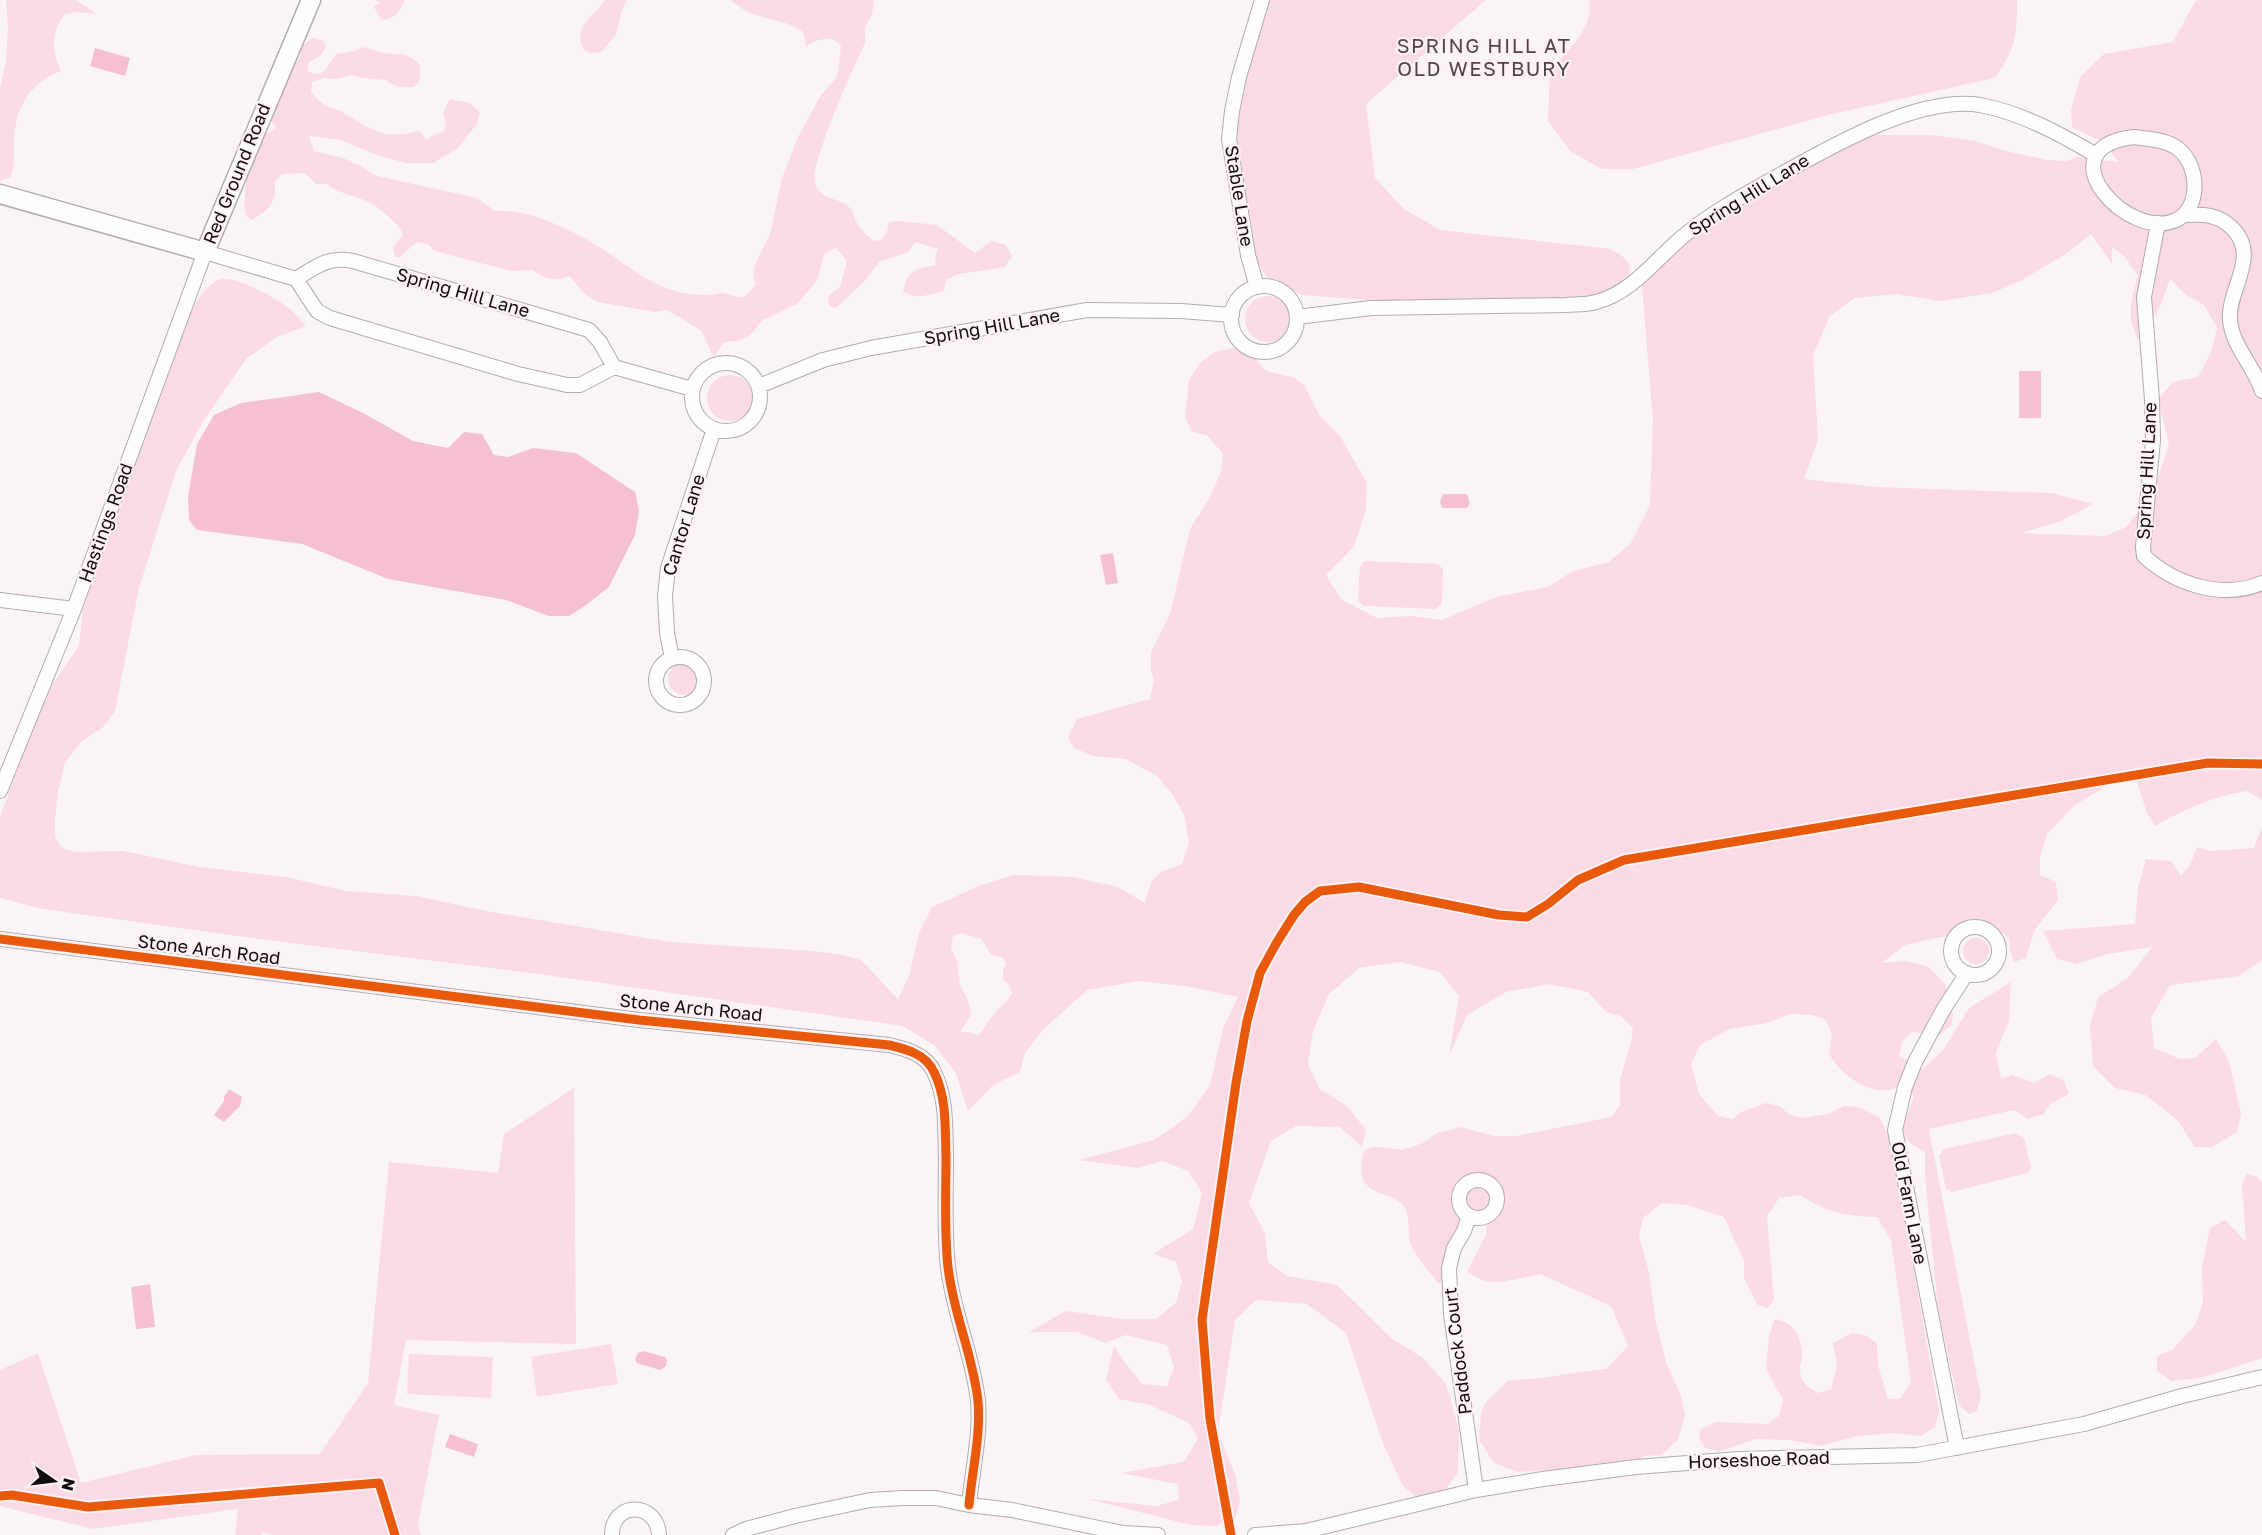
<svg xmlns="http://www.w3.org/2000/svg" width="2262" height="1535" viewBox="0 0 2262 1535" font-family="'Golos Text',sans-serif">
<style>
.green{fill:#fadae4;fill-rule:evenodd}
.water{fill:#f5c0d2}
.lines{fill:none;stroke-linecap:round;stroke-linejoin:round}
.minor-casing{stroke:#b1abad;stroke-width:16}
.tertiary-casing{stroke:#b1abad;stroke-width:21}
.minor{stroke:#fefdfe;stroke-width:14}
.tertiary{stroke:#fefdfe;stroke-width:18}
.cycleway-casing{stroke:#fef1f5;stroke-width:13}
.cycleway{stroke:#e8590c;stroke-width:9}
.labels{text-anchor:middle;stroke-width:4.5;stroke-linejoin:round;paint-order:stroke}
.street-label{font-size:18px;fill:#110c0e;stroke:#fef1f5}
.neighbourhood-label{font-size:20px;letter-spacing:1.5px;fill:#514448;stroke:#fef1f5}
</style>
<rect width="100%" height="100%" fill="#fbf4f6"/>
<path class="green" d="M6 0H76L97 14 77 12 65 14C51 31 51 51 61 71 30 83 16 106 14 140 14 154 15 163 11 177L0 181V88L6 62 8 28Z
M375 0H405C401 11 393 20 381 20L374 7 380 2Z
M605 0H627L622 10 616 35 601 52 590 53 583 49C573 25 593 18 605 0Z
M731 0H874L872 15 865 27V43C854 67 811 160 815 182 819 202 840 196 850 208 853 211 854 217 856 221 860 229 866 235 874 241L882 240 887 232 889 222 900 221 937 225 975 253 991 241 1006 245 1012 256 1005 267 959 274 946 280 944 291C931 294 914 301 903 291 908 269 916 269 936 265L935 257 938 249 915 242 908 252 879 262 864 282 836 308 829 306 828 296 840 287 847 261 836 248 824 254 817 281 797 304 763 320 750 335 737 341 724 342 714 357 701 331 689 323 667 310 655 312 597 302 585 294 569 276C555 281 545 280 533 270L511 271 435 251 427 244 417 242 400 257H395L393 247 403 235C401 228 397 225 392 220 383 211 374 203 361 199 348 194 338 193 327 184H316L305 173 282 174 274 182C279 200 268 212 251 220L246 215 244 203 248 170 262 136 276 128 269 117 289 73 300 58 302 46 312 38 324 41 326 47 320 56 309 62 307 71C326 81 328 62 337 54L355 51 362 47C370 48 377 52 385 53 402 56 405 50 420 65V80L414 87H398L385 80 361 78 352 75 337 79 323 78 312 82 311 92C315 96 320 102 325 105 330 108 337 109 342 112 373 130 382 140 420 131L426 140 435 134 443 132 446 124 443 113 450 99 469 103 480 112 477 124 458 148 433 163H407L379 156 341 140 309 136 314 151 343 158 361 166 377 176 477 198 495 211C528 208 574 231 601 248 626 264 648 284 676 291 685 294 699 295 708 295 713 295 717 293 722 293 742 297 742 303 756 284L753 275 755 265 770 234 782 178 798 137 821 95 834 81 838 73 841 46C832 34 817 39 806 47L803 32C782 16 753 22 731 0Z
M1262 0H1486L1366 104 1375 178 1404 209 1440 230 1611 249C1632 262 1632 263 1627 287L1565 305 1367 300 1301 295 1266 276 1253 256 1230 153 1239 77Z
M1589 0H2017C2017 36 2016 48 1995 78L1828 115 1633 169H1602L1570 151 1548 121 1550 70C1567 52 1595 27 1589 0Z
M2196 0H2262V800L2247 791C2214 796 2185 809 2155 826L2147 813 2137 782 2114 781 2075 805 2047 834 2040 857V875L2056 882 2058 900 2034 931 2026 958 2014 962 2010 950 2009 938 2003 933 1973 930 1941 937 1905 945 1882 963 1906 961 1929 967 1945 984 1953 1016 1951 1026 1939 1035 1912 1032 1902 1042 1899 1056 1923 1069 1943 1050 1969 1008 2011 982 2009 1021 1996 1053 2001 1079 2012 1075 2034 1083 2050 1074 2064 1081 2069 1094 2050 1104 2043 1114 2028 1119 2014 1110 1929 1129 1981 1397 1977 1411 1969 1414 1959 1405 1938 1309 1925 1177V1152L1910 1143 1901 1134 1914 1096 1899 1087C1872 1099 1842 1076 1829 1054L1832 1034 1826 1020 1812 1015 1790 1014 1767 1023 1730 1029 1700 1045 1691 1064 1699 1094 1718 1116 1733 1119 1739 1113 1766 1103 1779 1106 1790 1115 1803 1118 1828 1114 1844 1106 1858 1107 1879 1117 1890 1138 1939 1411 1935 1427 1921 1436 1894 1433 1857 1436 1821 1446 1790 1440 1756 1439 1721 1451 1705 1448 1699 1438 1701 1429 1716 1422 1767 1424 1779 1416 1783 1400 1766 1369 1769 1337 1774 1320C1792 1318 1803 1339 1802 1357 1802 1361 1799 1366 1800 1371 1801 1382 1808 1387 1817 1393L1831 1389 1837 1365 1833 1343 1852 1333 1867 1336 1877 1344 1878 1365 1888 1399H1900L1911 1382 1891 1240 1877 1217C1844 1216 1828 1213 1800 1195L1779 1198 1767 1216 1774 1300 1768 1308 1758 1305 1744 1279V1261L1724 1217 1688 1205 1662 1203 1643 1218 1639 1236 1649 1272 1656 1323 1666 1362 1681 1396 1685 1415 1678 1440 1661 1455 1644 1456 1633 1464 1517 1472 1494 1463 1479 1440 1481 1413 1486 1402 1509 1380C1542 1380 1573 1372 1606 1369L1628 1346 1611 1306 1540 1274 1503 1282 1484 1281 1467 1272 1486 1235 1488 1215 1474 1222 1456 1261 1439 1284C1430 1272 1417 1259 1411 1245 1407 1234 1411 1220 1405 1208 1393 1187 1350 1202 1364 1151L1372 1147H1382L1402 1150 1423 1143 1437 1133 1461 1127 1493 1136H1516L1612 1117 1620 1105V1079L1631 1043 1633 1028 1621 1016 1606 1012 1588 992 1549 984 1506 992 1467 1015 1449 1056 1459 996 1440 972 1400 962 1359 968 1329 994 1313 1031 1308 1065 1320 1089 1347 1106 1366 1130 1362 1147 1340 1127 1296 1126 1271 1141 1249 1203 1265 1233 1268 1262 1287 1276 1337 1285 1391 1338 1423 1358 1446 1384 1459 1430 1458 1472 1444 1492 1416 1497 1403 1486 1384 1446 1346 1333 1307 1304 1256 1300 1235 1320 1218 1433 1235 1474 1240 1501 1236 1516 1215 1526 1191 1525 1088 1499 1156 1506 1179 1500 1178 1484 1121 1473 1184 1462 1198 1438 1189 1423 1150 1405 1119 1399 1106 1380 1114 1346 1124 1361 1142 1384 1167 1386 1174 1368 1167 1345 1126 1335 1105 1343 1078 1332H1029L1066 1311 1123 1319H1156L1176 1303 1182 1281 1176 1262 1153 1254 1193 1229 1202 1193 1188 1171 1162 1161 1137 1168 1079 1160 1154 1140 1187 1117 1210 1085 1223 1028 1238 997 1185 986 1139 981 1087 990 1044 1029 1025 1053 1020 1072 993 1085 968 1111 956 1073 935 1046 903 1026 553 976 282 942 43 909 0 898V817L44 697 79 646 83 610 92 580 180 334C189 316 199 290 218 280 232 273 278 299 290 309 296 314 301 321 306 326L277 337 246 359 202 423 176 471 139 588 115 711 103 727 81 742 65 763 58 792 55 820V837L62 848 76 852 123 851 199 867 286 877 346 891 416 896 486 911 670 942 814 951 838 954 861 960 898 999 909 976 919 933 932 907 979 886 1013 875 1073 877 1118 887 1145 903C1152 874 1155 874 1182 864L1189 843 1184 815 1172 794 1157 776 1126 759 1093 756 1074 748 1068 737 1077 719 1150 699 1154 681 1151 670V652L1170 614 1190 529 1209 499 1221 472 1223 454 1207 435 1192 432 1185 417 1189 380 1201 362 1214 352 1234 348 1246 350 1255 356 1262 368 1269 372 1293 377 1304 385 1320 416 1340 436 1367 483 1366 510 1354 546 1326 575 1342 600 1377 618 1410 616 1442 620 1496 597 1548 587 1573 571 1609 562 1631 543 1650 505 1653 420 1641 274 1722 208 1868 135H1932L1975 141 2010 152 2048 160 2066 161 2079 157 2119 162 2101 141 2072 127 2071 111 2080 77 2104 54 2173 42ZM2091 234 2112 264V247L2125 257 2138 276C2130 303 2126 318 2140 343L2148 325 2160 307 2170 279 2186 295 2204 305 2217 328 2211 352 2198 377 2173 382 2158 399 2169 444 2153 493 2126 527 2105 536 2021 533 2061 521 2093 504 2052 493 1876 487 1804 479 1818 440 1813 355 1830 316 1855 298 1897 294 1940 301 1992 293 2020 281 2066 254ZM962 933 981 939C989 948 988 957 1002 957L1006 963 1003 970V979L1009 985 1012 993 1007 1001 996 1011 978 1036 969 1032H960L971 1015 968 1000 960 985 957 961 951 948 953 936Z
M1245 319a23 23 0 1 1 46 0a23 23 0 1 1-46 0Z
M707 398a23 23 0 1 1 46 0a23 23 0 1 1-46 0Z
M1365 561 1438 564 1443 569 1442 603 1436 609 1363 606 1358 600 1360 567Z
M668 679a16 16 0 1 1 32 0a16 16 0 1 1-32 0Z
M2262 827V960L2239 976 2170 985 2151 1018 2154 1048 2180 1059 2195 1058 2216 1039 2229 1061 2241 1114 2237 1132 2212 1147H2195L2178 1121 2146 1095 2115 1088 2093 1066 2090 1026 2098 997 2128 978 2152 947 2108 954 2076 964 2057 959 2043 931 2135 924 2138 888 2146 859 2171 861 2181 876 2190 865 2197 847 2210 851 2254 848Z
M1963 951a13 13 0 1 1 26 0a13 13 0 1 1-26 0Z
M574 1088 576 1344 406 1340 394 1405 439 1415 418 1524 421 1535H273L262 1532 261 1535H235L238 1509 93 1529 0 1506V1370L38 1353 81 1483 196 1455 320 1454 368 1383 389 1162 498 1173 504 1134Z
M2016 1133 2024 1138 2031 1168 2027 1173 1952 1192 1946 1189 1939 1156 1944 1149Z
M2247 1174 2256 1176 2262 1183V1358L2201 1378 2171 1381 2157 1371V1356L2172 1350 2195 1325 2203 1302 2202 1267 2210 1228 2225 1220 2246 1242 2242 1185Z
M611 1344 618 1384 537 1397 531 1357Z
M409 1354 493 1357 491 1398 407 1394Z"/>
<path class="water" d="M95 48 130 58 125 76 90 66Z
M2019 371H2041V418H2019Z
M319 392 363 413 413 441 448 448 464 432 482 434 494 455 508 457 533 448 576 453 635 492 639 511 635 535 609 587 586 605 569 616H549L506 600 388 579 302 544 197 530 189 520 188 497 197 444 214 415 241 403Z
M1443 494H1467L1470 503 1467 508H1442L1440 502Z
M1113 553 1118 583 1106 585 1100 555Z
M229 1089 242 1097 240 1106 224 1122 214 1115 224 1101V1097Z
M150 1284 155 1327 136 1329 131 1287Z
M643 1351 665 1357 667 1360 666 1366 660 1370 637 1363 635 1359 638 1353Z
M450 1434 478 1444 474 1457 445 1447Z"/>
<g class="lines">
<defs>
<path id="minor" d="M2134 137C2146 139 2162 139 2174 146 2198 159 2203 205 2178 219 2130 245 2041 148 2134 137Z
M2185 215C2203 214 2218 214 2232 228 2261 256 2227 290 2230 320 2232 346 2254 366 2262 391
M2158 223 2144 297 2152 400 2153 440 2143 547 2144 556C2174 584 2222 600 2262 583
M296 279C317 266 328 256 353 261L589 330 600 342 614 367 692 389
M1231 319a33 33 0 1 1 66 0a33 33 0 1 1-66 0Z
M1257 287 1248 255 1229 139 1232 111 1239 77 1262 0
M1297 317 1371 308 1565 305C1575 304 1586 305 1596 302 1633 293 1658 256 1686 234 1714 211 1746 194 1778 176 1830 147 1919 95 1980 105 2022 113 2060 134 2096 155
M692 397a34 34 0 1 1 68 0a34 34 0 1 1-68 0Z
M759 386 823 360 871 348 1087 310 1181 311 1232 315
M0 600 74 609
M656 681a24 24 0 1 1 48 0a24 24 0 1 1-48 0Z
M672 658 667 633 665 596 668 568 714 429
M0 791 74 609 205 252 296 279 317 311 330 318 518 374 567 385H580L614 367
M1951 951a24 24 0 1 1 48 0a24 24 0 1 1-48 0Z
M0 939 639 1020 889 1045C906 1049 926 1054 934 1072 947 1098 945 1128 946 1157 946 1194 944 1231 948 1267 953 1313 973 1355 978 1401 981 1435 972 1471 969 1505
M1459 1199a19 19 0 1 1 38 0a19 19 0 1 1-38 0Z
M1469 1216 1464 1231 1454 1248 1449 1268 1451 1314 1476 1490
M1957 1448 1895 1130 1905 1087 1915 1062 1943 1010 1967 973
M612 1535C612 1501 657 1501 659 1535
M733 1535 746 1529 795 1516 870 1500 902 1498H936L969 1505 1012 1510 1123 1533 1158 1535
M1255 1535 1306 1531 1476 1490 1543 1479 1636 1467 1739 1459 1917 1455 2084 1424 2182 1396 2262 1377"/>
<path id="tertiary" d="M0 194 205 252 311 0"/>
</defs>
<use href="#minor" class="minor-casing"/>
<use href="#tertiary" class="tertiary-casing"/>
<use href="#minor" class="minor"/>
<use href="#tertiary" class="tertiary"/>
<defs>
<path id="cycleway" d="M0 939 639 1020 889 1045C906 1049 926 1054 934 1072 947 1098 945 1128 946 1157 946 1194 944 1231 948 1267 953 1313 973 1355 978 1401 981 1435 972 1471 969 1505
M0 1496 12 1495 88 1507 379 1483 395 1535
M1231 1535 1210 1419 1202 1320 1236 1083 1247 1021 1260 973 1277 942 1294 915 1305 902 1320 891 1359 887 1499 915 1527 917 1548 904 1578 880 1624 860 2208 763 2262 764"/>
</defs>
<use href="#cycleway" class="cycleway-casing"/>
<use href="#cycleway" class="cycleway"/>
</g>
<g class="labels">
<g class="street-label">
<text transform="translate(237 174) rotate(-68)" y="6">Red Ground Road</text>
<text transform="translate(1749 195) rotate(-32)" y="6">Spring Hill Lane</text>
<text transform="translate(1239 196) rotate(81)" y="6">Stable Lane</text>
<text transform="translate(463 293) rotate(16)" y="6">Spring Hill Lane</text>
<text transform="translate(992 327) rotate(-10)" y="6">Spring Hill Lane</text>
<text transform="translate(2147 471) rotate(-87)" y="6">Spring Hill Lane</text>
<text transform="translate(106 523) rotate(-70)" y="6">Hastings Road</text>
<text transform="translate(684 525) rotate(-73)" y="6">Cantor Lane</text>
<text transform="translate(209 950) rotate(7)" y="6">Stone Arch Road</text>
<text transform="translate(691 1008) rotate(6)" y="6">Stone Arch Road</text>
<text transform="translate(1909 1203) rotate(79)" y="6">Old Farm Lane</text>
<text transform="translate(1458 1351) rotate(-97)" y="6">Paddock Court</text>
<text transform="translate(1759 1460) rotate(-2)" y="6">Horseshoe Road</text>
</g>
<g class="neighbourhood-label">
<text x="1484" y="53">SPRING HILL AT<tspan x="1484" dy="23">OLD WESTBURY</tspan></text>
</g>
</g>
<g transform="translate(54 1481) rotate(104)" stroke="#fef1f5" stroke-width="4.5" paint-order="stroke">
<path d="M0-4.5L10 22L0 15L-10 22Z" fill="#110c0e"/>
<text y="-9" font-size="16" font-weight="bold" text-anchor="middle" fill="#110c0e">N</text>
</g>
</svg>
